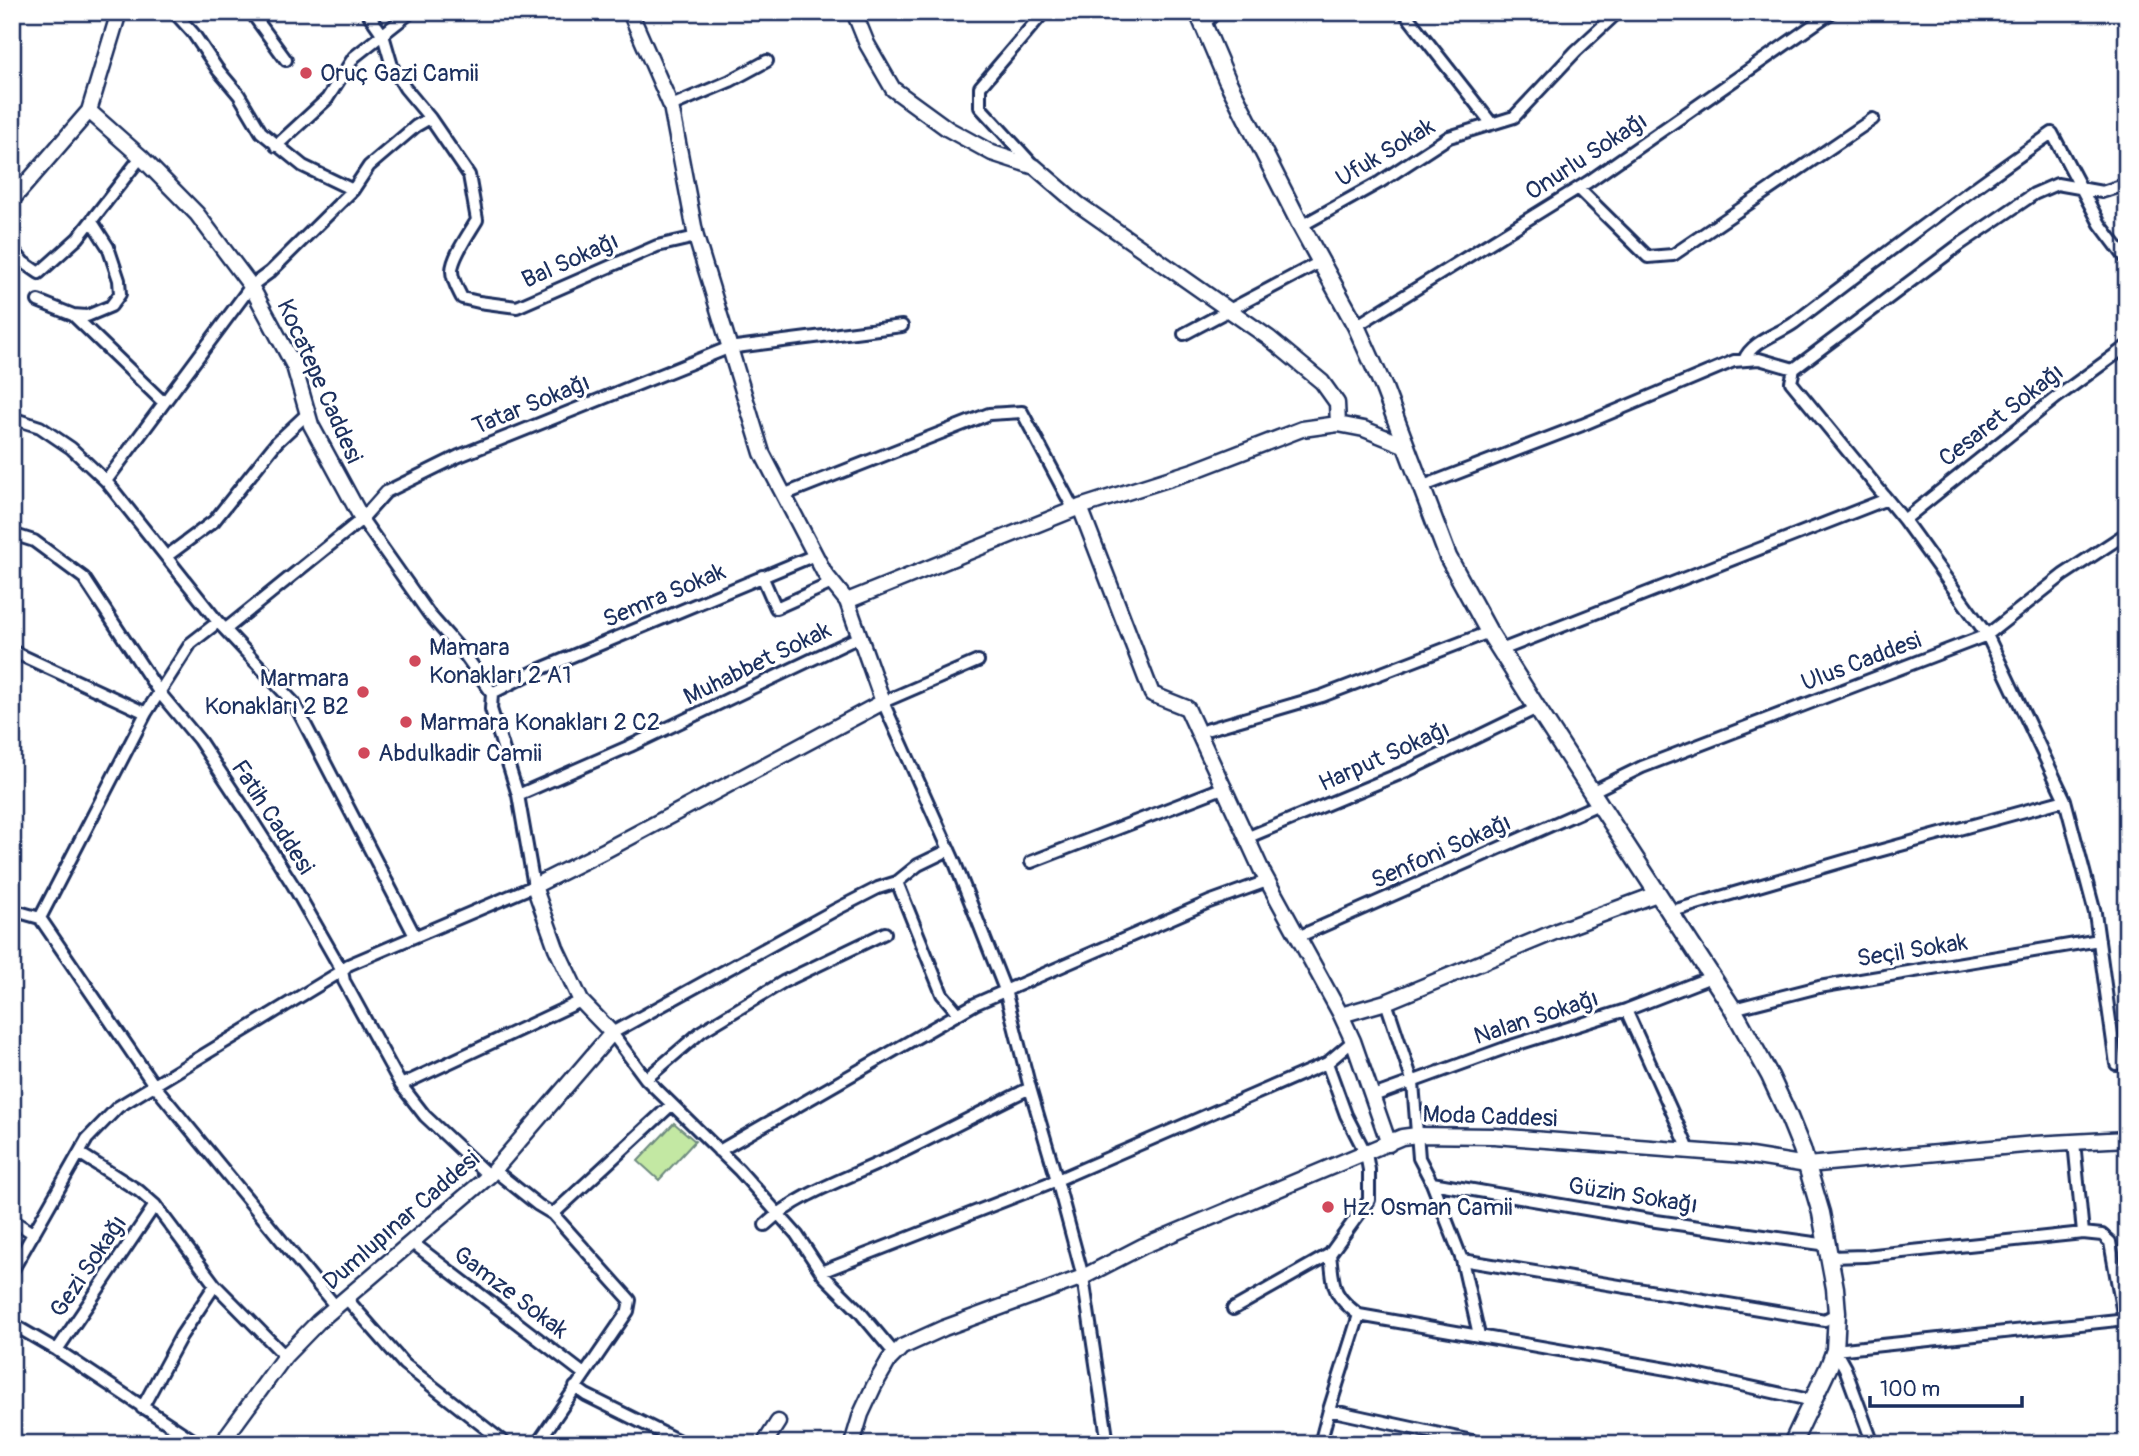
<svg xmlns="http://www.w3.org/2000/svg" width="2139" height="1456" viewBox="0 0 2139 1456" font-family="Pangolin,sans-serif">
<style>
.green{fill:#c3e8a3;stroke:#6f8c80;stroke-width:2}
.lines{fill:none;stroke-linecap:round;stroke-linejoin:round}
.minor-casing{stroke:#1b2f5e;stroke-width:16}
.tertiary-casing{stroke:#1b2f5e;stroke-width:19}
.secondary-casing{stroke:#1b2f5e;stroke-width:21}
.minor{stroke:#fff;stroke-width:10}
.tertiary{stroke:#fff;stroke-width:14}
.secondary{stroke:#fff;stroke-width:16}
.poi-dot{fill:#d1495b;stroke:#fff;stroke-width:2.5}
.labels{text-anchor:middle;stroke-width:6;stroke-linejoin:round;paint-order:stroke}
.poi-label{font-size:24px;fill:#1b2f5e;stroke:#fff;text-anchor:start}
.street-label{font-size:24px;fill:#1b2f5e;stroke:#fff}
</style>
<rect width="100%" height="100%" fill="#fff"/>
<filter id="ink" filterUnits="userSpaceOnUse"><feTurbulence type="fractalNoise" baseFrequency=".0143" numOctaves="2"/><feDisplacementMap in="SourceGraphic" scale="14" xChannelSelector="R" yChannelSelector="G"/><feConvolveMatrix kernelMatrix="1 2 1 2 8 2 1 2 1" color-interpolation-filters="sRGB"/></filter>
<g filter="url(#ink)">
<path class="green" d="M674 1123 695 1141 659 1180 638 1161Z"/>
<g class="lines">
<defs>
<path id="minor" d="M174 12 193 33 218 70 239 95 261 132 303 166 353 190
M251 12 286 60
M1404 12 1492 124
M1204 24 1216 12
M671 106 730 81 767 61
M430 118 469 175 477 220C470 232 452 257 452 271 452 280 458 290 462 298L479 302 517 307 657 246 696 237
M276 146 327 99 354 57 411 12
M1033 165 980 107V87L1044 12
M1578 188 1648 257 1673 255 1873 119
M1301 226 1380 182 1449 137 1514 117 1576 51 1618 12
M12 248 23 262 39 273 78 238 141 157
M38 301 73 315 87 316 111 306 120 294 119 280 108 247 92 222
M73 315 164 403
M1356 326 1588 182 1832 12
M1184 334 1320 262
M1744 360C1752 341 1777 335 1794 323 1879 258 1964 194 2052 133L2100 224 2127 260
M1794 369 1791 382 1904 520 1987 635 2065 800 2095 913 2116 1064
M12 418 40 427 71 448 106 481 218 622 294 703 415 936
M106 481 251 286 270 272 353 190 369 166 416 126 430 118 405 88 392 66 383 35 367 12
M1421 487 1582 425 1734 361 1759 359 1794 369 1959 245 2034 194 2057 184 2102 192 2127 184
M783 495 989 414 1022 412 1074 510
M362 519 429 614 465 655 492 693
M1904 520 2057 397 2127 346
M12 534 34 541 84 578 159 692 199 740 248 814 293 885 342 971 118 1107 87 1139 12 1271
M167 556 214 521 277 442 308 413
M762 576 776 608 832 583
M226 629 362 519 386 492 459 456 728 348 902 326
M1501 650 1887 499
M12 651 146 713
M492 693 536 671 815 555
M1199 732 1322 696 1489 632
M1591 792 1642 767 1987 635 2063 575 2127 533
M518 795 630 746 859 637
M1246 838 1409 770 1537 708
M1031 862 1225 787
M897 882 942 994 958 1013
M12 910 40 918 146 713 191 643 218 622
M1669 912 1875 852 2065 800
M40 918 154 1085 336 1307
M1300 936 1599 804
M1386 1002 1413 1083 1419 1158 1432 1183 1462 1260 1479 1335
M1733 1009 1819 987 2099 940
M1626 1010 1690 1152
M646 1079 702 1031 783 982 885 933
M401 1085 581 1001
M1373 1096 1508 1047 1626 1010 1711 977
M2074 1142 2083 1233
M719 1151 975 1004 1209 902 1267 881
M79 1153 139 1191 155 1205 215 1285 285 1356
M494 1170 538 1205 553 1214 630 1300 628 1311 537 1444
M489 1176 425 1116 401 1085 344 981 342 971 348 965 534 886 518 795 491 709 492 693
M1432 1183 1656 1221 1828 1245
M553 1214 671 1105
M12 1220 34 1234
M765 1225C800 1192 852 1177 894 1156 940 1134 985 1110 1030 1088
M413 1243 584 1374
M1330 1254C1334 1287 1331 1294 1359 1315
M1829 1257 1865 1256 2083 1233 2102 1235 2110 1242 2124 1319
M1462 1260 1825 1320 1837 1313
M821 1272 1057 1180 1030 1088 1005 990 955 863 883 702 978 661
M346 1298 404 1364 506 1444
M1233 1309 1330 1254 1369 1200V1170L1366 1154 1346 1115 1327 1063
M12 1324 57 1350 199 1444
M57 1350 155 1205
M895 1354 859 1311 824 1276 797 1235 739 1170 646 1079 612 1033 837 909 878 888 897 882 918 865 949 850
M575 1387 586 1395 685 1444
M142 1408 181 1336 215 1285
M1108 1444 1083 1277 1057 1180 1327 1063 1353 1041
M1320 1444 1329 1410
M1486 1444 1329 1410 1359 1315 1673 1370 1814 1401
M1873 1444 1845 1368 1835 1350 2127 1319"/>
<path id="tertiary" d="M630 12 671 106 696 237 762 453 825 574 847 601
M854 12 867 44 893 89 948 129 992 153 1035 167 1078 204 1269 338 1322 382 1337 403 1338 424
M89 111 141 157 197 214 251 286 294 366 311 425 362 519
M12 200 89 111 119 12
M1080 507 1152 694 1187 708 1262 871 1341 1015
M1389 1144 1353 1041 1341 1015 1386 1002 1557 931 1657 894
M224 1444 228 1434 285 1356 318 1322 489 1176 612 1033 581 1001 556 948 534 886 606 850 883 702 847 601 1080 507 1193 471 1302 429 1338 424 1364 429 1406 446
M764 1444 778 1422
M852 1444 861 1414 874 1386 889 1360 902 1347 944 1328 1083 1277 1143 1246 1402 1137 1417 1135 1494 1136 1744 1155 1807 1165 2035 1144 2127 1139"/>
<path id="secondary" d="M1198 12 1227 80 1301 226 1356 326 1384 388 1448 557 1489 632 1537 708 1733 1009 1770 1076 1789 1117 1802 1149 1821 1213 1835 1288 1837 1313 1835 1350 1829 1366 1792 1444"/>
</defs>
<use href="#minor" class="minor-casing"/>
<use href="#tertiary" class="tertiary-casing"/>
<use href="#secondary" class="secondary-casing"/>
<use href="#minor" class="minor"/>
<use href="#tertiary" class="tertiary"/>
<use href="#secondary" class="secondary"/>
</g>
</g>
<g class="poi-dot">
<circle cx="306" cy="73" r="7"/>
<circle cx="415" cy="661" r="7"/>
<circle cx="363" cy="692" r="7"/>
<circle cx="406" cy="722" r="7"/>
<circle cx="364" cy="753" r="7"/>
<circle cx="1328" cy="1207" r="7"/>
</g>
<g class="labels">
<g class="poi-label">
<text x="320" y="81">Oruç Gazi Camii</text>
<text x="429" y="655">Mamara<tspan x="429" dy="28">Konakları 2 A1</tspan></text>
<text x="349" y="686" text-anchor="end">Marmara<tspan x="349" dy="28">Konakları 2 B2</tspan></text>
<text x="420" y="730">Marmara Konakları 2 C2</text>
<text x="378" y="761">Abdulkadir Camii</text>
<text x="1342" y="1215">Hz. Osman Camii</text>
</g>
<g class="street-label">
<text transform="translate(1385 152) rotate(-31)" y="8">Ufuk Sokak</text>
<text transform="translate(1586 156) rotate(-33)" y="8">Onurlu Sokağı</text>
<text transform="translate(570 260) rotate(-24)" y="8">Bal Sokağı</text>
<text transform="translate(320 381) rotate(66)" y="8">Kocatepe Caddesi</text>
<text transform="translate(531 404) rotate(-22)" y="8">Tatar Sokağı</text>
<text transform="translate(2001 415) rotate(-38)" y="8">Cesaret Sokağı</text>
<text transform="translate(664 595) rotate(-23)" y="8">Semra Sokak</text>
<text transform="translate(1861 661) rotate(-21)" y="8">Ulus Caddesi</text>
<text transform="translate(757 663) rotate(-26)" y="8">Muhabbet Sokak</text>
<text transform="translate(1384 756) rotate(-24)" y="8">Harput Sokağı</text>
<text transform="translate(273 817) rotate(57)" y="8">Fatih Caddesi</text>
<text transform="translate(1441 851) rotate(-24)" y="8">Senfoni Sokağı</text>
<text transform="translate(1912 950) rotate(-9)" y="8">Seçil Sokak</text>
<text transform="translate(1536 1017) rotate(-18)" y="8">Nalan Sokağı</text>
<text transform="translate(1490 1116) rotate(2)" y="8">Moda Caddesi</text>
<text transform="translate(1633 1195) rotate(9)" y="8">Güzin Sokağı</text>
<text transform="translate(401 1220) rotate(-41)" y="8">Dumlupınar Caddesi</text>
<text transform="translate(88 1266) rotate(-56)" y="8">Gezi Sokağı</text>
<text transform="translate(511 1292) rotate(37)" y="8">Gamze Sokak</text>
</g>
</g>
<rect width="2139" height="1456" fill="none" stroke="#fff" stroke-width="42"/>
<rect x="21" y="21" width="2097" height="1414" fill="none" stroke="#1b2f5e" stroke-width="2.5" filter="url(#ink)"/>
<path d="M1870 1396v10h152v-10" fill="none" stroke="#1b2f5e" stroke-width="3.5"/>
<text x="1880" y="1396" font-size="21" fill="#1b2f5e" stroke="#ffffff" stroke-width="5" paint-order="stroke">100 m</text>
</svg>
